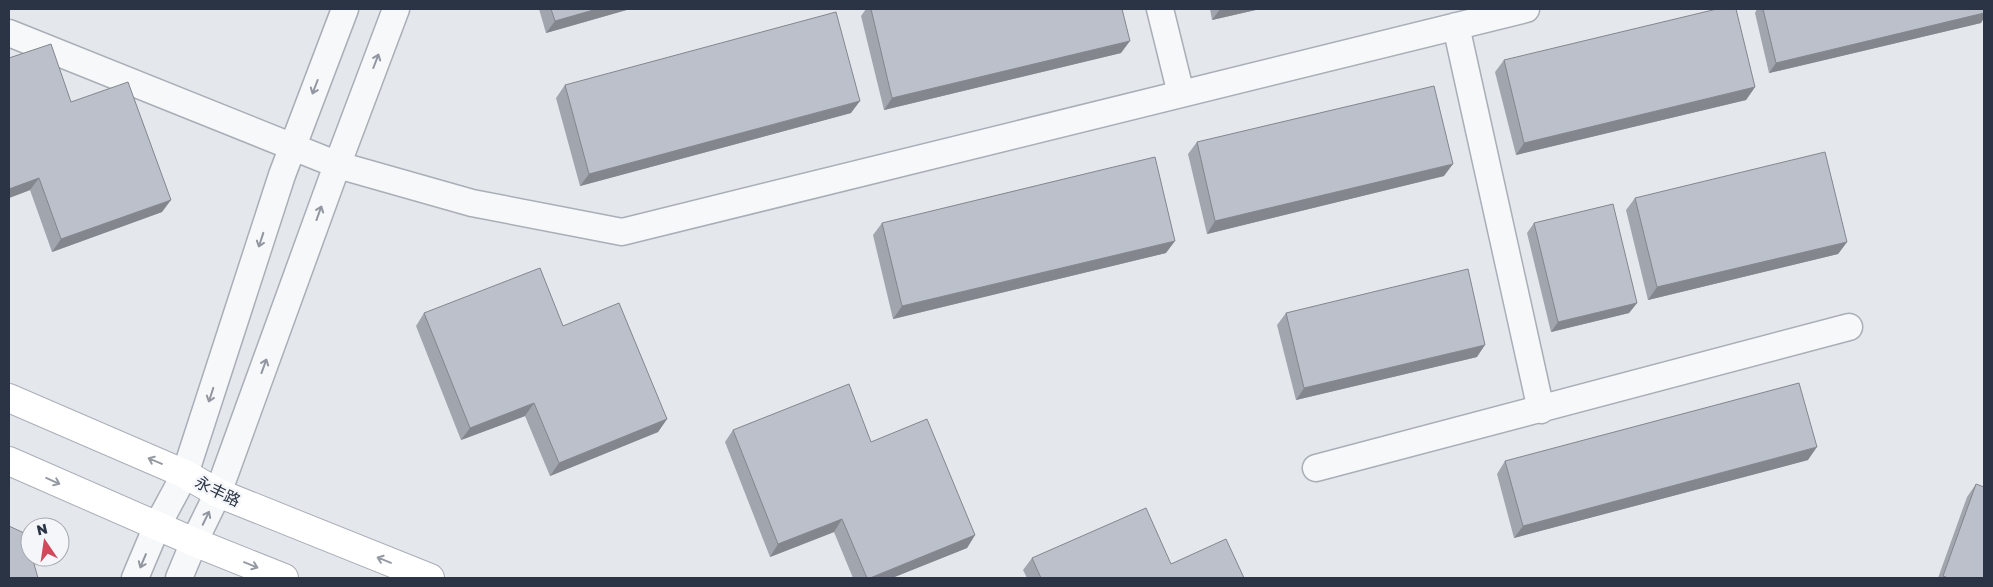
<svg xmlns="http://www.w3.org/2000/svg" width="1993" height="587" viewBox="0 0 1993 587" font-family="'Golos Text','Noto Sans SC',sans-serif">
<style>
.lines{fill:none;stroke-linecap:round;stroke-linejoin:round}
.street-casing{stroke:#a9aeb7;stroke-width:29}
.secondary-casing{stroke:#a9aeb7;stroke-width:30}
.street{stroke:#f7f8fa;stroke-width:26}
.secondary{stroke:#fff;stroke-width:28}
.wall{fill:#a1a5ae}
.shaded-wall{fill:#83868d}
.building{fill:#bbc0ca;stroke:#83868d}
.oneway{stroke:#9196a0}
.oneway2{stroke:#959aa2}
.labels{text-anchor:middle;stroke-width:5;stroke-linejoin:round;paint-order:stroke}
.street-label{font-size:16px;fill:#2b3445;stroke:#f4f6f9}
</style>
<rect width="100%" height="100%" fill="#e4e7ec"/>
<g class="lines">
<defs>
<path id="street" d="M1160 9 1181 94
M1456 26 1541 410
M9 33 338 165 472 203 622 232 1526 9
M1316 468 1849 327
M135 578 157 526 185 474 282 175 345 9
M179 578 194 542 218 493 332 179 396 9"/>
<path id="secondary" d="M9 398 185 474 218 493 430 578
M9 461 194 542 284 578"/>
</defs>
<use href="#street" class="street-casing"/>
<use href="#secondary" class="secondary-casing"/>
<use href="#street" class="street"/>
<use href="#secondary" class="secondary"/>
</g>
<path class="wall" d="M539 9H630L546 33Z
M866 9H1122L1121 53 884 110 861 16Z
M1210 9H1260L1212 20Z
M1757 9H1984L1981 23 1769 73 1755 13Z
M9 58 71 102 162 212 52 252 30 190 9 198Z
M1504 60 1755 87 1746 100 1516 155 1495 72Z
M565 85 851 113 580 186 556 98Z
M1197 142 1444 176 1207 234 1188 154Z
M1635 198 1847 242 1838 254 1648 300 1626 210Z
M882 223 1166 253 893 319 873 235Z
M1534 223 1637 303 1629 313 1551 332 1527 233Z
M424 313 563 326 667 419 658 432 550 476 525 416 461 440 416 326Z
M1286 313 1477 357 1296 400 1277 325Z
M733 430 871 442 975 535 967 548 892 578H853L834 532 770 557 725 442Z
M1808 460 1514 538 1497 474 1505 461Z
M1976 484 1984 578H1938L1967 497Z
M1032 558 1171 564 1244 578H1027L1023 570Z"/>
<path class="shaded-wall" d="M597 9H630L546 33 555 21Z
M1220 9H1260L1212 20Z
M1984 13V18L1981 23 1769 73 1776 63Z
M1130 41 1121 53 884 110 892 98Z
M1755 87 1746 100 1516 155 1524 143Z
M860 101 851 113 580 186 589 174Z
M1453 164 1444 176 1207 234 1215 221Z
M39 178 30 190 9 198V189Z
M171 200 162 212 52 252 61 239Z
M1175 241 1166 253 893 319 902 306Z
M1847 242 1838 254 1648 300 1657 287Z
M1637 303 1629 313 1551 332 1558 322Z
M1485 345 1477 357 1296 400 1304 388Z
M534 403 525 416 461 440 470 428Z
M667 419 658 432 550 476 559 463Z
M1817 447 1808 460 1514 538 1523 526Z
M842 519 834 532 770 557 778 544Z
M975 535 967 548 892 578H870Z"/>
<path class="building" d="M551 9H597L555 21Z
M871 9H1122L1130 41 892 98Z
M1717 9H1736L1755 87 1524 143 1504 60Z
M1763 9H1984V13L1776 63Z
M836 12 860 101 589 174 565 85Z
M51 44 71 102 128 82 171 200 61 239 39 178 9 189V58Z
M1434 86 1453 164 1215 221 1197 142Z
M1825 152 1847 242 1657 287 1635 198Z
M1155 157 1175 241 902 306 882 223Z
M1613 204 1637 303 1558 322 1534 223Z
M540 268 563 326 619 303 667 419 559 463 534 403 470 428 424 313Z
M1468 269 1485 345 1304 388 1286 313Z
M1799 383 1817 447 1523 526 1505 461Z
M849 384 871 442 927 419 975 535 870 578H867L842 519 778 544 733 430Z
M1976 484 1984 487V578H1948L1943 576Z
M1146 508 1171 564 1226 539 1244 578H1041L1032 558Z
M9 526 24 533 30 551V557H32L38 578H9Z"/>
<defs><path id="oneway-shaft" d="M-6 0H5M1.5-3L5.5 0L1.5 3" fill="none" stroke-width="1.6" stroke-linecap="round" stroke-linejoin="round" transform="scale(1.25)"/></defs>
<g class="oneway">
<use href="#oneway-shaft" transform="translate(376 61) rotate(-69)"/>
<use href="#oneway-shaft" transform="translate(315 87) rotate(111)"/>
<use href="#oneway-shaft" transform="translate(319 213) rotate(-70)"/>
<use href="#oneway-shaft" transform="translate(261 240) rotate(108)"/>
<use href="#oneway-shaft" transform="translate(264 366) rotate(-70)"/>
<use href="#oneway-shaft" transform="translate(211 395) rotate(108)"/>
<use href="#oneway-shaft" transform="translate(206 518) rotate(-64)"/>
<use href="#oneway-shaft" transform="translate(143 561) rotate(113)"/>
</g>
<g class="oneway2">
<use href="#oneway-shaft" transform="translate(155 461) rotate(-157)"/>
<use href="#oneway-shaft" transform="translate(53 481) rotate(24)"/>
<use href="#oneway-shaft" transform="translate(384 560) rotate(-158)"/>
<use href="#oneway-shaft" transform="translate(251 565) rotate(22)"/>
</g>
<g class="labels">
<g class="street-label">
<text transform="translate(218 491) rotate(26)" y="6">永丰路</text>
</g>
</g>
<rect width="1993" height="587" fill="none" stroke="#2b3445" stroke-width="20"/>
<g transform="translate(45 542) rotate(347)"><circle r="24" fill="#f4f6f9" stroke="#a4a8b1"/>
<path d="M0-4L9 19L0 12L-9 19Z" fill="#d1495b"/>
<text y="-8" font-size="14" font-weight="bold" text-anchor="middle" fill="#2b3445">N</text>
</g>
</svg>
